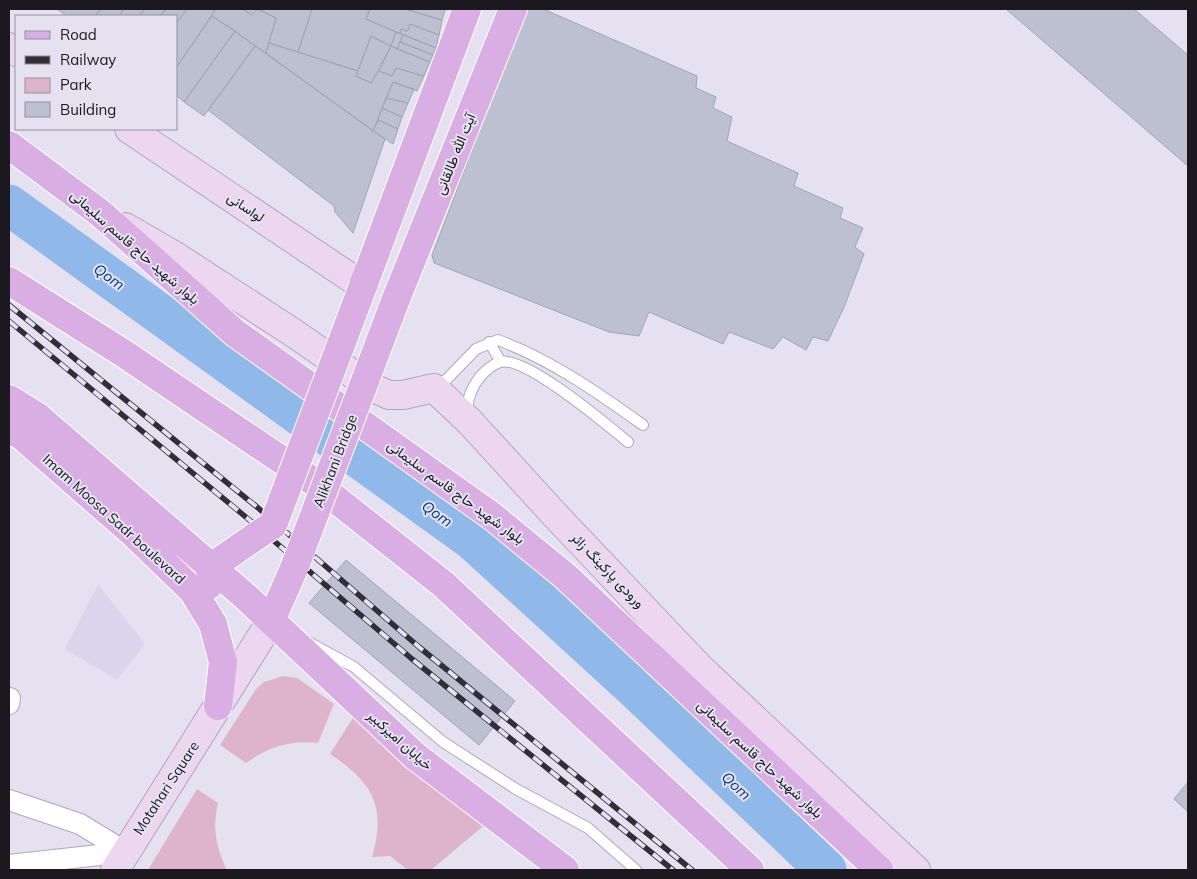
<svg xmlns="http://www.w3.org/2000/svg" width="1197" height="879" viewBox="0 0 1197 879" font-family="Mulish,Vazirmatn,sans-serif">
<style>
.built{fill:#dcd6ed}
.green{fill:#deb4cc}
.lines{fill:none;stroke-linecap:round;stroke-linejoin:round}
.river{stroke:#90b8e8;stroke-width:41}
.building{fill:#bdc0d0;stroke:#a1a5b4}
.lane-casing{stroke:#ada9b8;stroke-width:12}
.street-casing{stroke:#ada9b8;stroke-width:22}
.secondary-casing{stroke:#ada9b8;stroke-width:30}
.primary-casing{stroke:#fff;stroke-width:30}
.lane{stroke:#fff;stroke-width:10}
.street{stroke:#fff;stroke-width:20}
.secondary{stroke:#ecd6f0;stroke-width:28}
.primary{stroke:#d9aee2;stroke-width:28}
.rail-casing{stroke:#312e36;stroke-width:5.5}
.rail{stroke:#e5e1f1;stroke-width:4;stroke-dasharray:11;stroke-linecap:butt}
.primary-bridge-casing{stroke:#fff;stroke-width:30;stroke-linecap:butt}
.primary-bridge{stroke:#d9aee2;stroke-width:28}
.labels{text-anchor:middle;stroke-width:4;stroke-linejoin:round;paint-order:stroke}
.street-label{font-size:14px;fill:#1b191f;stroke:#e5e1f1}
.water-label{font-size:15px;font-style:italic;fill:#054079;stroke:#e5e1f1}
</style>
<rect width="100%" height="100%" fill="#e5e1f1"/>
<path class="built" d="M98 584 145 644 117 680 65 649Z"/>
<path class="green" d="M283 676 297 678 334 704 318 743C291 740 268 747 246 763L220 745 256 689 264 682Z
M356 713 488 822 431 870H408L390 856 372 857C387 806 372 782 330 754Z
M197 789 218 803C212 828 216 847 227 870H148Z"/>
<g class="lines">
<path class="river" d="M9 205 474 541 635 688 826 870"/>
</g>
<path class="building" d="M57 9H101L95 16H67Z
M101 9H124L119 16H95Z
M124 9H145L139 16H119Z
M145 9H166L160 16H139Z
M166 9H187L176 24V16H160Z
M187 9H216L176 68V24Z
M216 9H243L252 15 258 9 276 18 266 53 212 16Z
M243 9H312L298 52 269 43 276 18 258 9 252 15Z
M312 9H370L366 19 396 32 391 46 371 36 358 71 298 52Z
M370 9H409L408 10 442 20 439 35 410 24 408 31 401 29 400 33 396 32 366 19Z
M409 9H441L445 10 442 20 408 10Z
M526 9H543L697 76 696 88 716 97 713 108 732 117 727 141 798 173 794 186 843 208 840 218 863 228 855 247 864 254 845 305 828 341 813 337 806 350 783 337 773 349 729 332 723 344 649 312 639 336 609 332 434 263 432 255Z
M1006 9H1134L1188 55V166Z
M212 16 235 31 184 102 176 95V68Z
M410 24 439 35 436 48 400 33 401 29 408 31Z
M235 31 255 46 204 116 184 102Z
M396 32 403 35 397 49 391 46Z
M403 35 436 48 433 55 400 42Z
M371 36 391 46 371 83 356 76Z
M400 42 433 55 430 62 397 49Z
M269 43 358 71 356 76 371 83 379 71 392 76 396 68 424 76 417 91 393 82 373 131 266 53Z
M255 46 385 139 353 233 335 212 334 206 208 110Z
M391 46 430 62 424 76 396 68 392 76 379 71Z
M393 82 414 89 408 103 386 98Z
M386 98 408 103 402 117 382 108Z
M382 108 402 117 398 129 378 120Z
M378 120 398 129 393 144 373 131Z
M346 560 515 701 479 745 309 603Z
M1188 782V812L1174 799Z"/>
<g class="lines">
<defs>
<path id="lane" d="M489 342 501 362
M435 387 447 379 476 349 498 340C551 360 597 392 643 425
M468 413C466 401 471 389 479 378 485 371 491 365 500 362 525 355 607 425 628 442
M310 643 354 667 443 742 516 789 588 828 636 870"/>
<path id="street" d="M9 704 10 698
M9 800 80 824 126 852
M9 865 126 852"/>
<path id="secondary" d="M9 47 16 52
M129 129 363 286
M125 227 177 257 295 334 373 388 389 395H403L434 388 470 422 554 514 700 668 916 870
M115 870 271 621"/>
<path id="primary" d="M9 145 100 213 235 333 493 517 565 576 879 870
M9 281 123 353 314 482 443 584 750 870
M363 286 467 9
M396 299 513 9
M9 399 38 417 246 597 415 756 565 870
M9 429 22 436 133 533 193 591 213 624 223 662 218 706
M209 585 211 581 210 568 256 536
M271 621 295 566"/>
</defs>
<use href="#lane" class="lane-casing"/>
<use href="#street" class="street-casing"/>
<use href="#secondary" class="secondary-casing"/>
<use href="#primary" class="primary-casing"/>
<use href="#lane" class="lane"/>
<use href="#street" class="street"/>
<use href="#secondary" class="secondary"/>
<use href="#primary" class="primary"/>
<defs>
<path id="rail" d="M9 305 257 507 419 647 692 870
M9 321 247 518 412 659 673 870"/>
</defs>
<use href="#rail" class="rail-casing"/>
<use href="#rail" class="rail"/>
<defs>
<path id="primary-bridge" d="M256 536 273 525 363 286
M295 566 396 299"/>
</defs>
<use href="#primary-bridge" class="primary-bridge-casing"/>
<use href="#primary-bridge" class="primary-bridge"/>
</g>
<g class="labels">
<g class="street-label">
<text transform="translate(455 154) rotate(-68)" y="5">آیت الله طالقانی</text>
<text transform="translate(246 207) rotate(34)" y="5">لواسانی</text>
<text transform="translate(135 247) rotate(41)" y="5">بلوار شهید حاج قاسم سلیمانی</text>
<text transform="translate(335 461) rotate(-69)" y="5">Alikhani Bridge</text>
<text transform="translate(456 492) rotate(36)" y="5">بلوار شهید حاج قاسم سلیمانی</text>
<text transform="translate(114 519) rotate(42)" y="5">Imam Moosa Sadr boulevard</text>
<text transform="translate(608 570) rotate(46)" y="5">ورودی پارکینگ زائر</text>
<text transform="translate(400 740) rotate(42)" y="5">خیابان امیرکبیر</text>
<text transform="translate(760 759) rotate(43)" y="5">بلوار شهید حاج قاسم سلیمانی</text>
<text transform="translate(166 788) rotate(-57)" y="5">Motahari Square</text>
</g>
<g class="water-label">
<text transform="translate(109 277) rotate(36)" y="5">Qom</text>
<text transform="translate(437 514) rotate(36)" y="5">Qom</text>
<text transform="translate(736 786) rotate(43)" y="5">Qom</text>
</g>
</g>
<rect width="1197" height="879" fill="none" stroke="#1b191f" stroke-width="20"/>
<rect x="15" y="15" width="162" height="115" fill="#e5e1f1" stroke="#94919d"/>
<rect x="25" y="31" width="25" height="8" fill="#d9aee2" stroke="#94919d"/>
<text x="60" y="40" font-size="15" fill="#1b191f">Road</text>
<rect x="25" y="56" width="25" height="8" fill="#312e36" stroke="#94919d"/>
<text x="60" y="65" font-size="15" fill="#1b191f">Railway</text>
<rect x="25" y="78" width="25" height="15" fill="#deb4cc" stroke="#94919d"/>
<text x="60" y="90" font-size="15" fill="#1b191f">Park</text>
<rect x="25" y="102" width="25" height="15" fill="#bdc0d0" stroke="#94919d"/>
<text x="60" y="115" font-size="15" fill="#1b191f">Building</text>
</svg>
